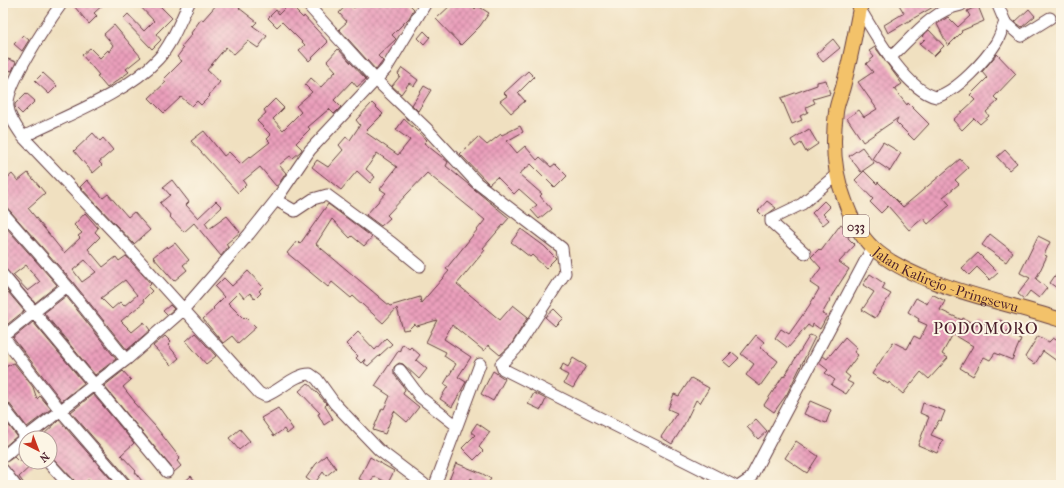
<svg xmlns="http://www.w3.org/2000/svg" width="1064" height="488" viewBox="0 0 1064 488" font-family="'IM FELL French Canon',serif">
<style>
.building{fill:url(#building-cross-hatch);fill-rule:evenodd}
.lines{fill:none;stroke-linecap:round;stroke-linejoin:round}
.minor-casing{stroke:#633c41;stroke-width:13}
.major-casing{stroke:#633c41;stroke-width:16}
.minor{stroke:#fff;stroke-width:11}
.major{stroke:#f3c26a;stroke-width:14}
.labels{text-anchor:middle;stroke-width:4;stroke-linejoin:round;paint-order:stroke}
.shield{fill:#fcf5e5;stroke:#7f5f63;stroke-width:1}
.shield-label{font-size:13px;font-weight:bold;fill:#4a1f2b}
.street-label{font-size:14px;fill:#4a1f2b;stroke:#fcf5e5}
.quarter-label{font-size:16px;letter-spacing:1px;fill:#4a1f2b;stroke:#fcf5e5}
</style>
<defs>
<pattern id="building-cross-hatch" width="8" height="8" patternUnits="userSpaceOnUse"><rect width="8" height="8" fill="#ea9fbb"/><path d="M0 0l8 8M0 8l8-8" fill="none" stroke="#c08198"/></pattern>
</defs>
<rect width="100%" height="100%" fill="#fcf5e5"/>
<filter id="ink" filterUnits="userSpaceOnUse"><feTurbulence type="fractalNoise" baseFrequency=".025" numOctaves="2"/><feDisplacementMap in="SourceGraphic" scale="8" xChannelSelector="R" yChannelSelector="G"/><feConvolveMatrix kernelMatrix="1 2 1 2 8 2 1 2 1" color-interpolation-filters="sRGB"/></filter>
<filter id="wash" filterUnits="userSpaceOnUse"><feTurbulence type="fractalNoise" baseFrequency=".012" numOctaves="4" result="noise"/><feDisplacementMap in="SourceGraphic" scale="16" xChannelSelector="R" yChannelSelector="G"/><feGaussianBlur stdDeviation="0.9" result="paint"/><feColorMatrix in="noise" values="0 0 0 0 0 0 0 0 0 0 0 0 0 0 0 0 0 1.4 0 .05"/><feComposite in="paint" operator="in"/></filter>
<g filter="url(#wash)">
<rect width="100%" height="100%" fill="#f0e0c0"/>
<g id="blocks">
<path class="building" d="M77 3H105L94 13 97 16 89 24 74 6Z
M137 3H157L172 18 156 34 161 40 152 49 123 19 128 14 144 31 154 21Z
M218 3H244L239 8 257 22 253 26 267 36 258 48 248 41 234 54 226 47 207 70 220 82 209 95 210 96 201 105 197 101 192 106 181 97 164 113 149 98 166 82 163 80 182 61 177 57 183 49 181 47 192 34 191 33 201 19 203 20Z
M348 3 354 8 358 3H408L414 9 409 18 392 35 396 39 378 56 383 61 376 70 339 29 347 22 339 13Z
M453 3H470L475 9 478 6 489 13 480 26 461 45 436 19Z
M898 3H940L888 33 884 25 904 13Z
M289 4 303 18 304 16 328 42 309 61 299 50 305 45 282 22 277 27 268 18 276 10 279 14Z
M978 6 984 21 961 31 962 32 948 46 937 24 948 17 958 27 970 16 967 11Z
M1029 9 1035 16 1022 27 1015 22Z
M114 25 141 57 126 69 129 72 107 88 97 76 99 75 82 55 90 48 100 58 108 50 109 52 113 45 104 34Z
M929 30 944 46 934 56 920 44 925 39 922 36Z
M424 31 430 37 424 44 418 38Z
M23 35 29 40 22 51 14 44Z
M833 39 840 48 823 62 816 54Z
M875 47 902 84 894 89 907 105 908 103 929 124 914 140 896 122 898 118 863 142 847 118 859 110 864 117 877 109 858 82 873 72 866 64 874 57 869 51Z
M338 49 366 79 357 87 352 81 334 100 341 107 334 114 329 109 308 127 310 129 296 143 302 149 301 151 293 158 290 156 279 165 286 173 278 185 276 186 260 167 243 181 246 185 238 193 191 141 204 131 224 156 229 152 241 164 250 156 251 157 270 142 267 139 271 135 257 121 266 113 264 110 275 99 284 108 273 119 283 130 301 112 296 106 312 92 305 85 311 78 321 87 336 71 327 61Z
M997 54 1016 74 994 97 998 101 986 112 989 116 980 124 974 118 962 130 953 120 975 100 970 95 987 78 982 72Z
M8 59 16 62 12 71 5 69Z
M402 68 418 80 414 86 409 83 401 94 392 86 400 76 398 74Z
M528 71 534 77 518 93 525 101 511 113 500 101 507 96 504 93Z
M43 73 57 86 49 94 35 81Z
M826 80 830 94 813 99 815 103 806 107 808 112 800 116 802 120 792 124 781 98 817 85V82Z
M424 86 431 90 418 111 412 105Z
M26 93 35 101 22 114 15 107V104Z
M372 103 383 114 365 132 398 155 410 140 396 130 404 119 427 140 424 143 448 162 446 166 509 218 483 248 485 250 457 284 500 320 513 305 528 317 511 345 500 355 488 345 484 351 452 325 444 339 471 357 458 377 466 382 452 407 440 399 448 386 444 384 456 364 444 356 446 352 426 342 437 320 417 326 414 324 409 329 403 330 397 308 383 323 353 296 351 298 332 282 328 287 287 253 297 241 300 244 328 204 372 237 364 246 352 236 350 238 332 219 316 244 390 306 420 297 421 303 449 271 446 269 485 220 427 173 387 215 390 218 381 226 366 215 386 193 380 189 397 167 377 153 366 169 375 177 370 183 357 171 341 190 312 167 317 160 328 167 343 150 339 145 346 137 350 140 360 125 356 120Z
M520 126 523 132 507 141 517 153 525 146 537 160 540 157 551 167 555 164 567 176 555 188 531 164 519 174 542 194 540 196 551 209 539 219 531 210 537 205 519 189 514 194 497 177 489 184 460 154 478 137 487 145 501 134 502 135Z
M809 129 818 144 806 152 801 143 795 147 791 140Z
M93 133 100 141 103 138 113 150 99 162 102 165 93 173 74 151Z
M883 142 901 153 890 171 872 159Z
M862 147 874 163 861 172 849 156Z
M1005 150 1017 163 1009 170 997 157Z
M960 159 968 168 955 180 959 184 943 197 950 205 928 224 923 218 909 230 888 206 881 213 870 202 873 199 855 180 864 171 877 184 878 182 903 207Z
M28 173 45 193 28 208 64 253 80 238 78 236 82 233 74 225 85 213 98 228 95 232 100 237 88 249 103 267 116 257 119 261 126 256 151 284 148 287 152 291 143 300 144 302 121 321 132 332 144 322 150 330 127 350 72 281 3 203V182L12 174 18 181ZM85 260 96 272 82 282 73 270ZM125 280 137 295 124 306 120 302 112 309 101 298Z
M87 180 103 198 108 194 128 217 134 212 150 230 134 244 80 187Z
M172 180 189 202 186 205 198 218 216 201 222 207 205 223 209 229 227 216 240 232 226 244 228 247 221 256 194 223 184 232 170 217 171 216 160 203 170 195 163 187Z
M767 201 776 208 764 217 758 211Z
M824 201 830 207 823 214 829 220 823 225 812 213Z
M841 224 850 232 848 238 855 245 839 262 849 269 829 300H830L822 314 827 316 820 329 813 324 812 328 808 325 788 348 775 338 781 329 789 334 809 306 819 289 810 283 821 268 811 257 819 249 821 251Z
M5 226 57 285 35 303 3 266V228ZM26 265 40 282 28 291 13 275Z
M521 229 544 246 556 258 546 268 532 255 530 257 511 242Z
M990 234 1013 252 1006 262 982 245Z
M1038 236 1050 242 1044 255 1047 256 1036 279 1047 288 1039 298 1030 291 1024 299 1018 294 1030 278 1020 273Z
M175 243 189 260 183 265 187 270 174 281 153 257 167 246 168 248Z
M978 253 998 273 990 280 977 267 969 275 962 268Z
M1061 267V291L1050 283Z
M248 271 263 287 259 291 261 293 255 299 250 293 244 298 239 292 228 303 244 319 246 317 256 327 238 343 232 336 223 343 203 319 214 309 213 308 224 297 215 287 224 278 232 286Z
M870 274 885 284 882 289 891 294 875 318 862 310 874 292 863 285Z
M3 286 24 311 3 328Z
M932 294 945 301 940 310 962 320 963 318 977 326 980 321 995 329 1000 320 1011 326 1006 334 1021 339 1012 360 995 353 990 360 984 357 973 376 960 368 973 346 953 334 942 354 948 358 929 379 921 372 903 394 889 382 888 384 872 374 893 342 907 349 914 336 920 339 927 325 918 321 919 319 908 312 916 298 927 304Z
M66 296 116 359 95 375 44 313Z
M170 305 174 309 167 315 163 311Z
M554 309 563 318 555 326 545 317Z
M33 322 84 383 62 401 13 338Z
M358 332 375 350 386 338 392 344 368 366 364 363 366 360 365 359 361 363 356 358 358 356 346 344Z
M195 333 216 356 206 364 186 341Z
M756 335 764 342 760 347 778 361 760 386 746 375 754 364 741 354Z
M810 335 815 337 787 394 774 412 764 405 783 376 784 377Z
M165 336 171 342 168 345 179 358 171 365 153 346Z
M1038 336 1049 342 1053 338 1061 343 1057 352 1061 355V364L1043 351 1035 364 1025 357Z
M845 337 857 348 854 352 858 355 845 373 850 377 847 381 853 384 846 394 831 385 835 380 825 373 828 370 819 363 823 356 827 359Z
M403 344 409 349 411 347 420 355 416 360 427 369 419 379 403 364 399 363 394 367V374L405 389 403 394 419 407 407 422 394 411 385 434 373 430 382 408 384 409 390 396 375 386 399 350 401 351 400 349Z
M732 352 739 358 730 367 723 361Z
M573 358 586 366 573 388 564 383 568 375 560 371 563 364 568 367Z
M14 363 33 387 37 399 40 396 51 409 27 427 9 403 3 400V368Z
M123 371 131 380 123 387 135 402 134 403 155 426 180 458 177 461 181 466 174 472 172 468 104 386Z
M493 371 505 379 493 401 481 394Z
M691 378 709 388 700 403 696 400 684 425 672 444 661 437 677 413 668 409 674 394 679 396Z
M308 383 327 404 325 406 333 419 324 425 318 414 320 413 299 391Z
M534 393 546 399 541 410 528 404Z
M93 394 134 443 121 455 136 471 135 472 145 485H132L130 480 71 412Z
M810 401 831 410 826 423 804 414Z
M923 403 945 411 941 421 939 420 931 435 943 440 937 453 918 445 929 417 920 413Z
M278 408 293 429 287 434 284 429 274 436 261 418Z
M3 418 17 436 3 448Z
M756 419 767 431 758 439 747 427Z
M59 420 116 485H93L88 480 83 485H76L74 480 50 455V438H40Z
M477 423 490 432 479 447 483 451 474 460 462 448 475 435 471 432Z
M240 429 250 441 239 450 229 438Z
M796 441 818 456 807 473 785 458Z
M26 454V462H35L19 477 25 485H22L20 481 5 463 14 457 19 462Z
M326 455 336 468 326 476 323 472 314 484 306 478 316 464Z
M370 457 394 471 388 483 374 476 370 484 359 479Z
M456 463 483 474 491 479 486 485H481L471 478 468 485H447Z
M191 476 198 485H181Z"/>
</g>
</g>
<g filter="url(#ink)">
<use href="#blocks" fill-opacity="0" stroke="#633c41" stroke-width="1"/>
<g class="lines">
<defs>
<path id="minor" d="M62 3C49 21 5 85 8 107 9 117 17 128 23 137L121 240 259 393 265 396C280 391 294 374 310 374L317 379 335 404 379 450 425 485
M306 3 376 80 427 129 477 183 562 248 565 273 516 349 501 364 503 369 733 485
M997 3 1005 22 1021 36 1050 18
M860 9C875 34 906 90 936 97 957 91 985 61 996 43 1000 37 1002 29 1005 22
M890 58C911 39 932 10 961 5
M23 137C65 116 127 93 158 59 172 44 180 21 189 3
M276 200 295 211 313 199 327 195 392 243 420 266
M3 213 67 286 126 360
M805 253 771 222V219L802 204 836 175
M3 275 167 472
M3 337 60 410 125 485
M3 337 67 286
M400 370 420 397 457 426
M3 407 27 438
M3 457 26 437 126 360 183 310 249 234 276 200 310 150 386 69 426 3
M48 462 69 485
M3 470 15 485
M435 485 480 364
M741 485 750 479 872 248"/>
<g id="major">
<path id="s1" d="M861 3C856 30 851 56 844 83 842 93 837 102 836 112 832 142 833 170 844 198 850 216 859 235 873 248 914 286 1007 302 1061 320"/>
</g>
</defs>
<use href="#minor" class="minor-casing"/>
<use href="#major" class="major-casing"/>
<use href="#minor" class="minor"/>
<use href="#major" class="major"/>
</g>
</g>
<g class="labels">
<rect class="shield" x="843" y="215" width="26" height="22" rx="3"/>
<g class="shield-label">
<text x="856" y="231">033</text>
</g>
<g class="street-label">
<text dy="5" stroke="none"><textPath href="#s1" startOffset="338">Jalan Kalirejo - Pringsewu</textPath></text>
</g>
<g class="quarter-label">
<text x="986" y="334">PODOMORO</text>
</g>
</g>
<rect width="1064" height="488" fill="none" stroke="#fcf5e5" stroke-width="16"/>
<g transform="translate(38 450) rotate(138)"><circle r="19" fill="#fcf5e5" stroke="#b59f9b"/>
<path d="M0-3L7 15L0 10L-7 15Z" fill="#c8321e"/>
<text y="-6" font-size="11" font-weight="bold" text-anchor="middle" fill="#4a1f2b">N</text>
</g>
</svg>
